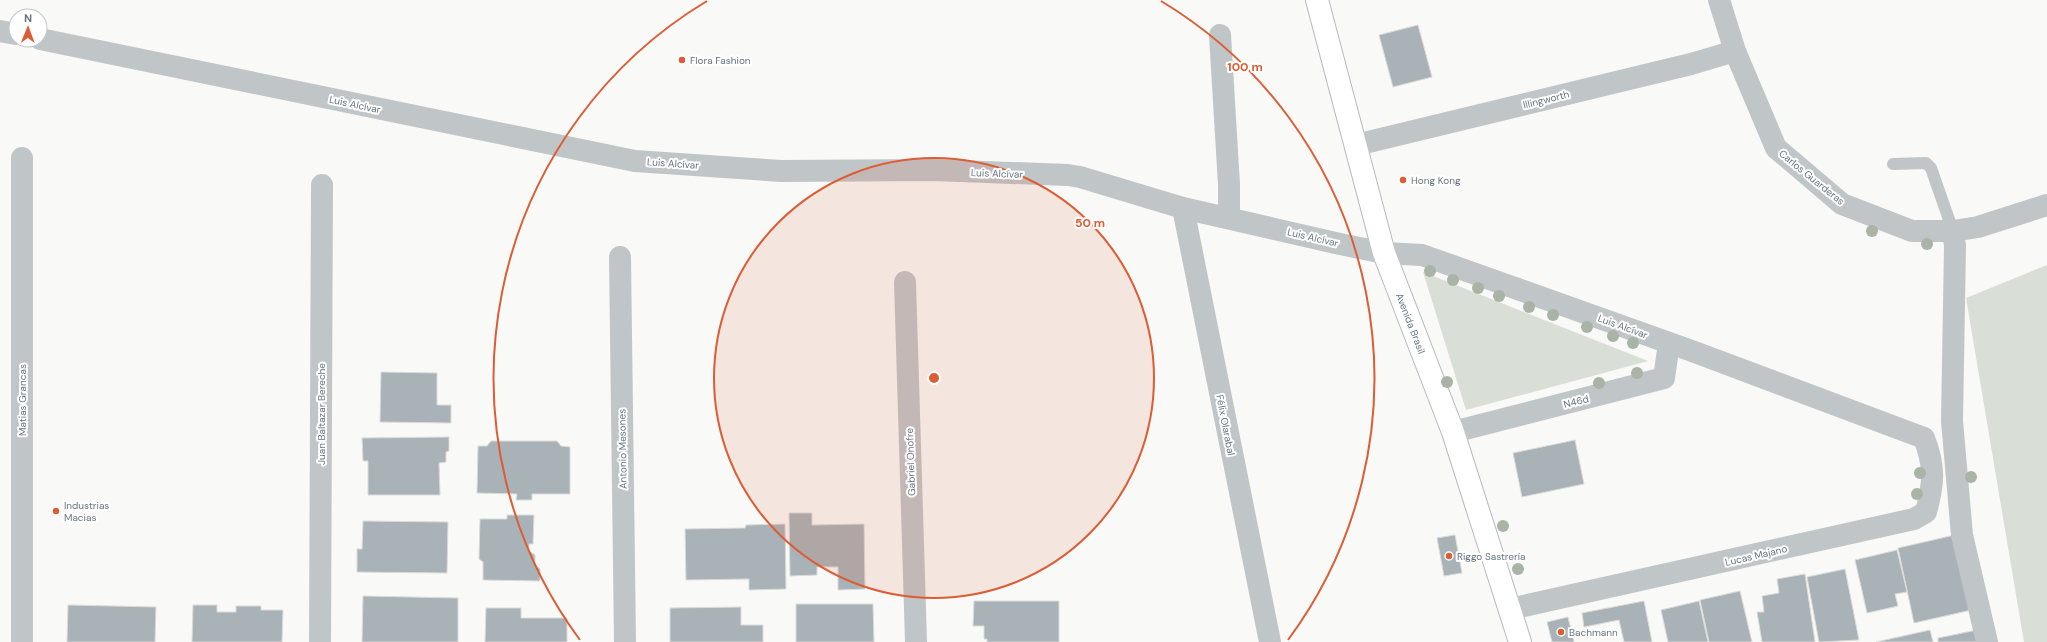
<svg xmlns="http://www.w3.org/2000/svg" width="2047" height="642" viewBox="0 0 2047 642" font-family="'DM Sans',sans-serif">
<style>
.green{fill:#d9ded6}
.building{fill:#a9b2b7;stroke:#dbdbd9}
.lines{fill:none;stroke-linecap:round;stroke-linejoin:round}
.secondary-casing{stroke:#b5babf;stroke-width:24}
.lane{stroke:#c0c5c8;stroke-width:12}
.street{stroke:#c0c5c8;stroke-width:22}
.secondary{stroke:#fff;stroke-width:22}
.tree{fill:#a9b3a6}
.ring{fill:none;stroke:#dc5c34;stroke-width:2}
.poi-dot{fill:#dc5c34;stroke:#fff;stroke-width:1.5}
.labels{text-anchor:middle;stroke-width:4;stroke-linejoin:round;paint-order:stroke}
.poi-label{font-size:10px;fill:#657480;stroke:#fff;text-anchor:start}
.street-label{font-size:10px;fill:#657480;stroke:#fff}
.centre{fill:#dc5c34;stroke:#fff;stroke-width:2}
.ring-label{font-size:12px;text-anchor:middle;font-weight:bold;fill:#dc5c34;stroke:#fff;stroke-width:4;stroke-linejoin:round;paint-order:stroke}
</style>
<rect width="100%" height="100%" fill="#f9f9f7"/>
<path class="green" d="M2047 265V642H2024L1966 298Z
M1423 272 1648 361 1466 410Z"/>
<path class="building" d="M1418 25 1432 77 1393 87 1379 35Z
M381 372 437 373V405H451V423L380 422Z
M449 437V451L446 452V462L439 463 440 495H368V461H363L362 438Z
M1575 440 1584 484 1522 497 1513 453Z
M491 441H557L561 446 570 447V494H532V500H516L517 494 477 493 478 446H487Z
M789 513H812V525L864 524 865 589 838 590V567H817V575L790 576Z
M507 515H534L533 544H529V551L535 555V565L540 569V581L483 580V562L479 559 480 519H507Z
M363 521 448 522 447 573 357 572V549H362Z
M785 524 786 589 749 590V579L686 580 685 529 745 528 746 525Z
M1959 534 1976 609 1914 623 1898 548Z
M1455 535 1462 573 1444 576 1437 538Z
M1897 550 1907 592 1895 594 1898 606 1867 613 1855 560Z
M1845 569 1859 640 1819 642 1807 577Z
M1805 574 1815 642H1762L1757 612H1764L1762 596 1779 593 1777 579Z
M1740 591 1752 642H1709L1700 600Z
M363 596 458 598V642H362Z
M974 601H1059V642H987V639H984V626H973Z
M1644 601 1652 642H1624L1619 620 1584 627 1582 613Z
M1699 601 1708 642H1668L1661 610Z
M796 604H873L874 642H796Z
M68 605 156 607 155 642H67Z
M193 605H217V612H236V606H261V610H283L282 642H192Z
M741 607V625H763V642H670V608Z
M486 608H521V618H567V642H485Z
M1568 617 1574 642H1552L1547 622Z
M1992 627 1995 642H1938V638Z
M1930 630 1933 642H1876Z"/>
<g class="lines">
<defs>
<g id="secondary">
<path id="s1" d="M1317 0 1384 253 1453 432 1520 642"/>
</g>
</defs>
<use href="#secondary" class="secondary-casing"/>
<path class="lane" d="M1893 164 1926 163 1931 168 1953 231"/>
<path class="street" d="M1719 0 1735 51 1776 148 1842 204 1912 231H1953L1978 227 2047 205
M0 31 16 34
M1220 35 1229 185V218
M40 39 635 161 781 171 933 170 1068 175 1080 177 1183 208 1340 244 1384 253 1422 255 1692 351 1924 438C1935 466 1934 483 1926 512L1914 519 1510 609
M1356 145 1691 64 1735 51
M22 158V642
M1183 208 1270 642
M1953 231 1955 246 1952 421 1962 535 1987 642
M620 257 625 642
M905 282 916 642
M1453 432 1664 378 1669 343
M320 642 322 185"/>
<use href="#secondary" class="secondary"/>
</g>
<g class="tree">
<circle cx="1872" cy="231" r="6"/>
<circle cx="1927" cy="244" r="6"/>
<circle cx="1430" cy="271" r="6"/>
<circle cx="1453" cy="280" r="6"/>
<circle cx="1478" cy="288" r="6"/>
<circle cx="1499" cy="296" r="6"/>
<circle cx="1529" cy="307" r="6"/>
<circle cx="1553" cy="315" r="6"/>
<circle cx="1587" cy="327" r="6"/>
<circle cx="1613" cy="336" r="6"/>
<circle cx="1633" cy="343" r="6"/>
<circle cx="1637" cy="373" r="6"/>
<circle cx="1447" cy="382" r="6"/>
<circle cx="1599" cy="383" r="6"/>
<circle cx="1920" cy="473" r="6"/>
<circle cx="1971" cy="477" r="6"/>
<circle cx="1917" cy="494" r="6"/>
<circle cx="1503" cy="526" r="6"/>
<circle cx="1518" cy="569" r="6"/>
</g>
<circle cx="934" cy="378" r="220" fill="#dc5c34" fill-opacity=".12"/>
<g class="ring">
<circle cx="934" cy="378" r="220"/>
<path d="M580 640A440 440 0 0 1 707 1M1161 1A440 440 0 0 1 1288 640"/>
</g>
<g class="poi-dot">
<circle cx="682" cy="60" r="4"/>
<circle cx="1403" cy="180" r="4"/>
<circle cx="56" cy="511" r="4"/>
<circle cx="1449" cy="556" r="4"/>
<circle cx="1561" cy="632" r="4"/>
</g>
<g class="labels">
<g class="poi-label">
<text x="690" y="64">Flora Fashion</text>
<text x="1411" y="184">Hong Kong</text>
<text x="64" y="509">Industrias<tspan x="64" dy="12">Macias</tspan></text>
<text x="1457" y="560">Riggo Sastrería</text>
<text x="1569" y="636">Bachmann</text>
</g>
<g class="street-label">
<text transform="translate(1546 99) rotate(-14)" y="4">Illingworth</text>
<text transform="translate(355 104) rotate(12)" y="4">Luis Alcívar</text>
<text transform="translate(673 163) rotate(4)" y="4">Luis Alcívar</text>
<text transform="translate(997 173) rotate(2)" y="4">Luis Alcívar</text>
<text transform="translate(1812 177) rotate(39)" y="4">Carlos Guarderas</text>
<text transform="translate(1313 237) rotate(13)" y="4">Luis Alcívar</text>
<text dy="4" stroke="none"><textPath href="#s1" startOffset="337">Avenida Brasil</textPath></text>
<text transform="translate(1623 326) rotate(20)" y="4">Luis Alcívar</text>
<text transform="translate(22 400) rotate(-90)" y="4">Matias Grancas</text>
<text transform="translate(1576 401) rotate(-14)" y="4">N46d</text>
<text transform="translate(321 414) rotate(-90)" y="4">Juan Baltazar Bereche</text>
<text transform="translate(1226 425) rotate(79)" y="4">Félix Olarabal</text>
<text transform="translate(622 449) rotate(-91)" y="4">Antonio Mesones</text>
<text transform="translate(910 462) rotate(-92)" y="4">Gabriel Onofre</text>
<text transform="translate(1756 555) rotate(-13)" y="4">Lucas Majano</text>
</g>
</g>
<circle cx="934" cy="378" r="6" class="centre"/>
<g class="ring-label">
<text x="1245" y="71">100 m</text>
<text x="1090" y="227">50 m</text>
</g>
<g transform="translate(28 28) rotate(1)"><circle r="19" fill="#ffffff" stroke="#c1c7cc"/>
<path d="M0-3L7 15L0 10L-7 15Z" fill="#dc5c34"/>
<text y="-6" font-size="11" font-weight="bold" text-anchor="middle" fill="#657480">N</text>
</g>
</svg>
